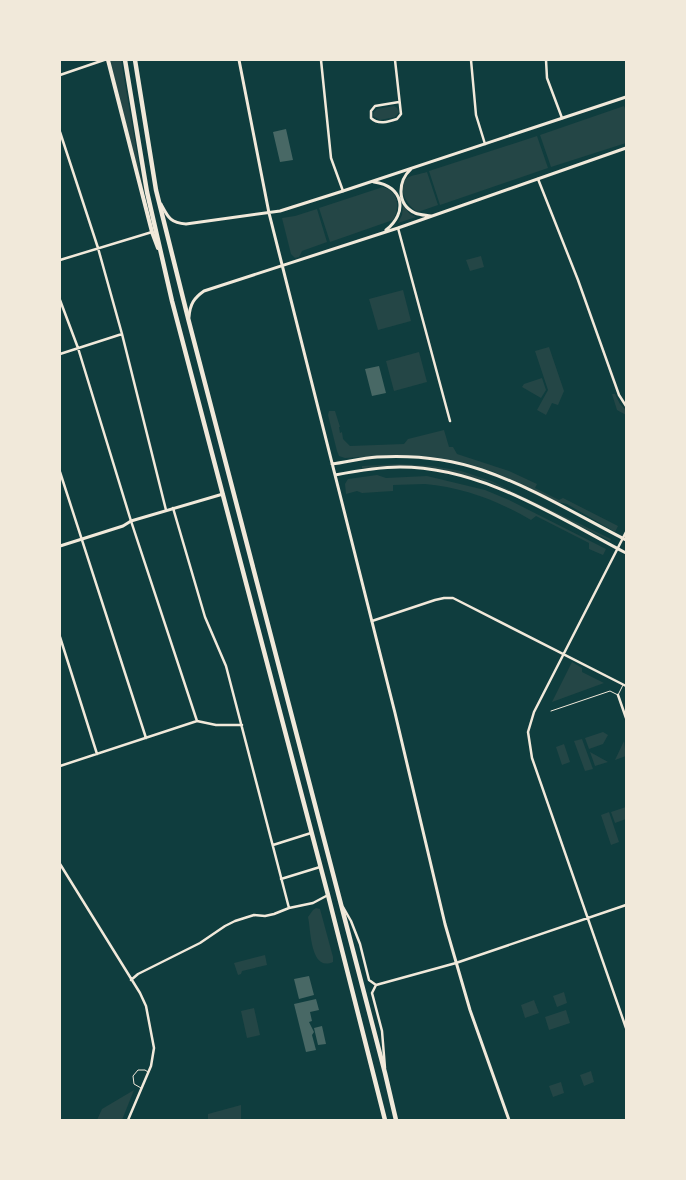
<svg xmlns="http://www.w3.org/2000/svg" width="686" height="1180" viewBox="0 0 686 1180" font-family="'Open Sans',sans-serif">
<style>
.green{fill:#244646}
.building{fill:#486865}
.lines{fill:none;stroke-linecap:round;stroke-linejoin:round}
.service{stroke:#f1e9da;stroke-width:1}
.minor{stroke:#f1e9da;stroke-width:2.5}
.tertiary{stroke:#f1e9da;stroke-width:3}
.primary{stroke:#f1e9da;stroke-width:4}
.trunk{stroke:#f1e9da;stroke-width:4.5}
</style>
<rect width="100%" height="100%" fill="#0f3d3e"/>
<path class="green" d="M110 60H121L145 200Z
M394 106 397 108 399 112 395 117 380 120 373 116 374 112 377 109Z
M624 106 626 112V143L551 167 540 135Z
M537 136 548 168 440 205 429 171Z
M427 172 438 205 418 212C408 208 395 186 407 178 412 175 421 174 427 172Z
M383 187C399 191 400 208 393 220L330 242 319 208Z
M403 205 410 214 416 217 398 223 402 215Z
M317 209 327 242 302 251 299 257 295 258 291 254 282 218 295 216Z
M481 256 484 267 470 271 466 260Z
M403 290 411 321 378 330 369 299Z
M549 347 564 391 558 405 552 403 546 415 537 410 548 390 535 351Z
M419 352 427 382 394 391 386 361Z
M542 378 546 390 541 398 522 387 524 384Z
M612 394H615L620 404 626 410V415L617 410Z
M329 411H335L340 427H339L340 433 342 432 343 439 350 446 404 444 408 439 444 430 449 447H453L457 454 509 471 537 484 535 488 559 500 563 498 618 526 615 532 567 504 557 502 494 472 465 463 396 455 345 458 339 456 337 451 328 415Z
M399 464 432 466 461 471 491 481 611 539 610 541 490 482 433 468 384 467 362 468V466Z
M377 475 386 478 427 476 485 490 509 500 606 549 603 555 589 549V543L536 516 531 520C499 501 462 487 425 484 414 484 404 485 393 485V491L362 493 357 491 346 494 345 484 348 479Z
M572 662 582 668V672L604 683 552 702Z
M603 732 608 735 603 744 589 749 585 738Z
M582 739 593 769 585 771 574 741Z
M624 741 626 756 615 760Z
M564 744 570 762 562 765 556 747Z
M590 752 608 762 595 766Z
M626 807V819L615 823 611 812Z
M609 812 619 842 611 845 601 815Z
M316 908 320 909 333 957V962C310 972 311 930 308 917L313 910Z
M265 955 267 965 242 971 241 974 238 975 234 963Z
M564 992 567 1003 557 1007 553 996Z
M534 1000 539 1013 525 1018 521 1005Z
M254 1008 260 1035 247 1038 241 1011Z
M566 1010 570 1023 549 1030 545 1017Z
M591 1071 594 1082 584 1086 580 1075Z
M561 1082 564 1093 553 1097 549 1086Z
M134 1090 122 1120H97L102 1109Z
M241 1105V1120H208V1114Z"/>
<path class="building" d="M286 129 293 160 280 162 273 132Z
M379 366 386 393 372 396 365 369Z
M309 976 314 995 299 999 294 979Z
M316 999 319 1010 310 1012 312 1021 309 1022 314 1032 312 1035 316 1050 306 1052 294 1004Z
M322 1026 326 1044 318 1045 314 1028Z"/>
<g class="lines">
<path class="service" d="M551 711 610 691 618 695 623 685
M141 1088 134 1084 133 1076 138 1070H145L148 1072"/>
<path class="minor" d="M321 60 331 158 343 191
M395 60 401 114 397 119C388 122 378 125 371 118V111L375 106 399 102
M471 60 476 115 485 144
M546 60 547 78 562 118
M60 75 104 60
M60 132 98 248 122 334 166 510
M538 179 578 280 619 395 626 406
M398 228 450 421
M60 260 152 232
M60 300 78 348 131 521 197 721
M60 354 122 334
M60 472 146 738
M173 508 205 617 226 666 289 908
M626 532 534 712 528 732 532 758 626 1028
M372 621 435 600 444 598H453L626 686
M60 637 97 754
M618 695 626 718
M60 766 197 721 216 725H242
M273 845 311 833
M60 864 140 993 146 1006 154 1048 151 1066 128 1120
M281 879 320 867
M343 907 351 921 360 944 369 980 376 985
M131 980 138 974 200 943 225 926 235 921 254 915 265 916 274 914 289 908 313 903 328 895
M376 985 456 963 626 905
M376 985 372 993 382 1031 385 1068"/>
<path class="tertiary" d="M239 60 269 213 395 713 445 924 470 1010 509 1120
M411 169C398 181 396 204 415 213 420 215 425 215 431 216
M374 182C404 186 408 213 386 230
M161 204C168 217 170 223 186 224L280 211 343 191 626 97
M189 317C190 304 194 298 204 291L398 228 626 148
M332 464C347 462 362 458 377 457 412 455 450 459 482 470 532 487 579 516 626 540
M335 475C356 471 378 467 400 467 482 467 555 516 626 553
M60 546 123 526 131 521 223 494"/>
<path class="primary" d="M108 60 152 232 158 248"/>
<path class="trunk" d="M125 60 147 192 172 301 328 895 385 1120
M135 60 156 190 189 322 385 1073 396 1120"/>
</g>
<rect width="686" height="1180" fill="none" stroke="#f1e9da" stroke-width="122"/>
</svg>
